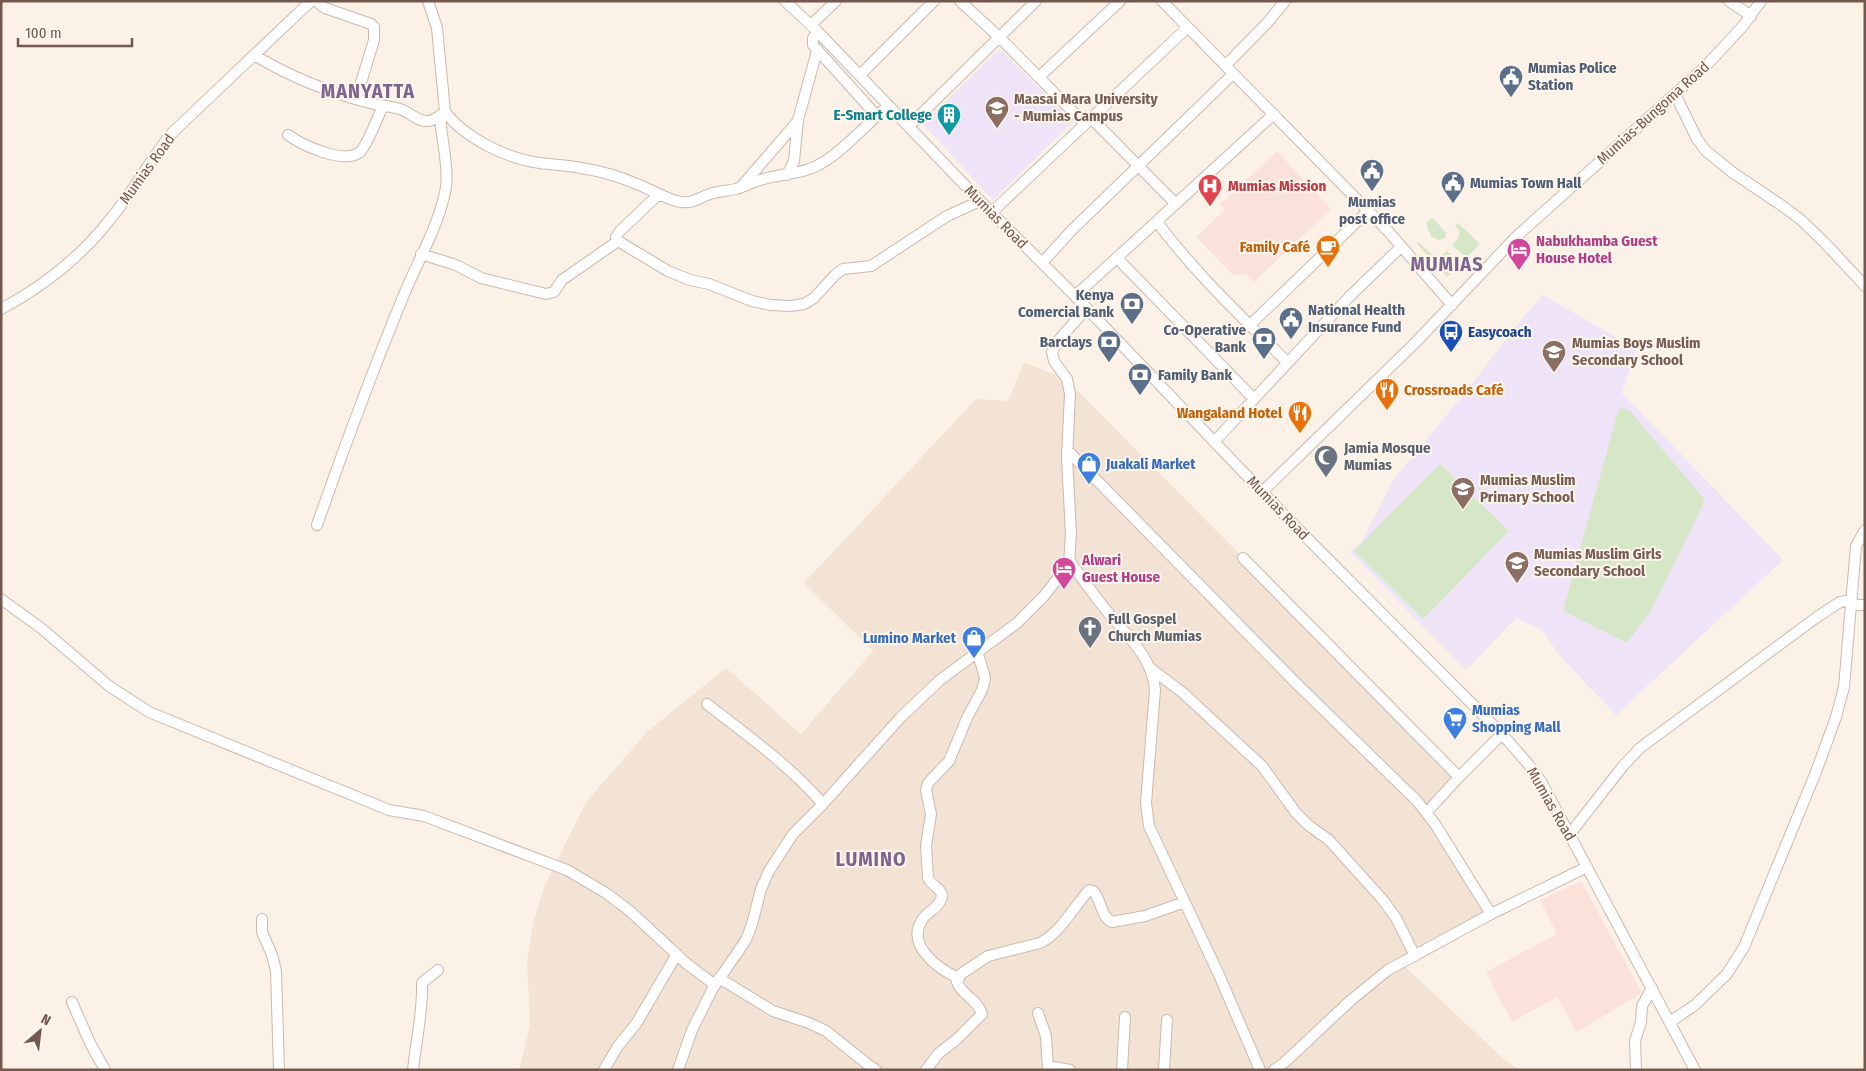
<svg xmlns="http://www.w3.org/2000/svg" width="1866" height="1071" viewBox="0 0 1866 1071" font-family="'Fira Sans Condensed',sans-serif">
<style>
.residential{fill:#f2e3d5}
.commercial{fill:#fae2db}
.education{fill:#eee3f7}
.green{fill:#d5e7c6}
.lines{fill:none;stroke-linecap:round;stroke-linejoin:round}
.minor-casing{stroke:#ccb9ad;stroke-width:12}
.minor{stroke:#fff;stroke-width:10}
.labels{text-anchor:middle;stroke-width:4;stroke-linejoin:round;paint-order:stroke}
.service-label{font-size:15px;font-weight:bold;fill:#4e5e75;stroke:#fef6ec;text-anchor:start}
.education-label{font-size:15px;font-weight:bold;fill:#785e54;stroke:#fef6ec;text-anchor:start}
.street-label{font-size:15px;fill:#72584d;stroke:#fef6ec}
.culture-label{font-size:15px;font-weight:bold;fill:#0d838f;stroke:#fef6ec;text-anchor:end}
.health-label{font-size:15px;font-weight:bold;fill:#be3a42;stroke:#fef6ec;text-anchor:start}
.hotel-label{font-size:15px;font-weight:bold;fill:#b23c85;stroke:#fef6ec;text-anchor:start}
.food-label{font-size:15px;font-weight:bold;fill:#c56008;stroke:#fef6ec;text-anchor:end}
.transit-label{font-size:15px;font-weight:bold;fill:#164399;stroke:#fef6ec;text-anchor:start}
.worship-label{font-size:15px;font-weight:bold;fill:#5b616d;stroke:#fef6ec;text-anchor:start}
.shop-label{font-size:15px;font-weight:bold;fill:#366cbe;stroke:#fef6ec;text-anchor:start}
.district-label{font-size:20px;font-weight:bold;letter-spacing:1px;fill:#7d658e;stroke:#fef6ec}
</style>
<rect width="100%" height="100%" fill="#fbf1e6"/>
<path class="residential" d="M1024 363 1065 378 1460 777 1430 814 1491 918 1403 965 1507 1062 1520 1070H519L530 1025 527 962 533 923 545 885 586 802 648 731 726 668 801 734 873 651 804 583 976 399 1008 401Z"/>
<path class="commercial" d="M1277 151 1331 209 1254 282 1245 274 1233 275 1196 237 1225 210 1221 204Z
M1581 881 1642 993 1577 1032 1557 997 1512 1022 1486 972 1557 934 1540 900Z"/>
<path class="education" d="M999 49 1073 122 993 200 923 124Z
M1543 295 1636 349 1622 393 1783 560 1616 715 1560 656 1542 630 1516 618 1466 670 1350 552 1362 541 1394 479 1464 394 1521 320Z"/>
<path class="green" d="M1430 219H1434L1446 233 1445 238 1439 240 1431 236 1426 224Z
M1458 223 1480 244 1466 258 1452 245C1459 238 1463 233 1455 226Z
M1419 242 1431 254 1440 256 1447 251 1460 264 1447 277 1417 244Z
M1619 408 1629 410 1705 500 1653 607 1627 643 1563 611Z
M1440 464 1509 531 1423 619 1354 551Z"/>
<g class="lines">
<defs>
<path id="minor" d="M316 1 325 8 371 24 374 27V40L356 99
M785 1 818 32 980 201 1075 296 1291 522 1502 734 1529 765 1542 783 1695 1070
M960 1 999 37 1085 124
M1162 1 1388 231 1452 305
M1729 1 1751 16
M811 25 836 1
M818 32 813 38V45L876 115
M254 55C292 78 327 92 370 103 380 106 391 106 400 109 410 112 417 122 428 121 434 121 440 115 445 112L437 28 428 1
M1225 66 1268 22 1285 1
M860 75 934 1
M1039 77 1120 1
M1675 94 1697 139 1706 151 1732 172 1781 205 1800 219 1825 243 1865 286
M445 112C465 138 507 159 540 163 554 165 567 165 581 168 601 171 621 177 639 185 653 190 667 200 681 202 693 204 700 197 710 194 718 191 727 191 736 189 748 185 759 179 772 177 789 173 806 173 822 163 847 148 866 124 888 106
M1091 118 1176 204
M909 126 1036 1
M288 135C302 145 344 165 360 152 367 146 378 116 383 106
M787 175 794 161 798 120 817 51
M741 187 797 122
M659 194 620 231 616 237 618 241 668 271 690 280 709 284 752 301 770 305 791 306 804 304 814 298 835 275 843 269 871 266 947 216 980 201
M992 212 1187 28
M1157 222C1195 273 1242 317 1287 362
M421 254 456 265 481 278 546 294 554 292 562 280 618 241
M1117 258 1254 399
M1042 263 1071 231 1233 74
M1075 296 1274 114
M1 309C44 286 82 256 112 217 134 190 150 160 172 133L311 1
M1250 325 1368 211
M1214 442 1350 296 1401 247
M1067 450 1297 684 1417 801 1435 824 1491 914
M1262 492 1415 343 1516 237 1705 67 1743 26 1761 1
M317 525C344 448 372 372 403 297 417 262 440 224 446 187 449 165 441 138 440 115
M1243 558 1459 777
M1069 560C1081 577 1093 594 1106 610 1125 634 1153 657 1155 690L1146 803 1149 826 1219 975 1260 1070
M1 599 41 628 109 686 149 712 389 810 424 816 567 870 606 893 631 912 687 964 715 985
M1851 605H1865
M1150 668 1182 692 1262 766 1296 813 1308 825 1329 840 1382 899 1396 918 1415 956
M707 704C748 736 789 765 823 804
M1427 812 1459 777 1502 734
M1569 835 1623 766 1640 748 1817 617 1840 602 1852 600
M262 919V932L272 955 276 971 279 1070
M719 978 773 1011 809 1023 826 1031 866 1063 876 1070
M958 978C937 968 906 945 922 920 926 912 941 907 942 896 942 889 931 885 928 878L926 845 931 814 926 790 928 783 949 761 967 718 982 690 985 679 984 674 977 651
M72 1002 90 1043 105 1070
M1038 1013 1046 1036 1048 1070
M1670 1022 1695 1005 1727 974 1744 947 1816 772 1836 717 1844 687 1856 546 1865 530
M1048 1066 1070 1070
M413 1070C416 1040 423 1012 422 983L438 970
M604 1070 618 1046 636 1024 677 954
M678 1070 692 1030 713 988 746 940 752 924 761 889 769 871 793 834 823 804 901 717 940 680 1017 623 1044 596 1069 564 1071 534 1067 458 1070 394 1067 379 1054 361 1052 352 1057 342 1087 308
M926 1070 938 1054 957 1039 982 1014C977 998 961 995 957 982L961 974 988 956 1040 943C1061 932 1073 908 1089 890L1093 891C1102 900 1100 916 1112 922L1145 916 1185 902
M1122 1070 1125 1017
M1164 1070 1167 1020
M1274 1070 1285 1062 1350 1001 1388 970 1491 914 1587 867
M1636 1070 1635 1041 1641 1022 1642 1006 1652 988"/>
</defs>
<use href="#minor" class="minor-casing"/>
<use href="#minor" class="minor"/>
</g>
<defs>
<symbol id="civic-pin" viewBox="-11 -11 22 30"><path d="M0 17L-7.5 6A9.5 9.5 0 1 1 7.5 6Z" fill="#5c6f8a" stroke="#fef6ec"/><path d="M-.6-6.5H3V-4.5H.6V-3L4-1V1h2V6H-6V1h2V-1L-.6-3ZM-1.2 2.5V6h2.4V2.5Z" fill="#fff"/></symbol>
<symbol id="university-pin" viewBox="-11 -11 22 30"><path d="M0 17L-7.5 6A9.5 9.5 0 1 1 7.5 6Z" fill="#8d6e63" stroke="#fef6ec"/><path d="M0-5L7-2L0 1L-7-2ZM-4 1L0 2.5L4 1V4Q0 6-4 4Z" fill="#fff"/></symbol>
<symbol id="building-pin" viewBox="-11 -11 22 30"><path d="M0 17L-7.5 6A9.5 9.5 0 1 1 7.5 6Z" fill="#0f9aa8" stroke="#fef6ec"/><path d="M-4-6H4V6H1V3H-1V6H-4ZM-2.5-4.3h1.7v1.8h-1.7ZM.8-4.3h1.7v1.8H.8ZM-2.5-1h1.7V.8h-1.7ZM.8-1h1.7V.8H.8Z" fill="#fff"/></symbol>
<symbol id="hospital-pin" viewBox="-11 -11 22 30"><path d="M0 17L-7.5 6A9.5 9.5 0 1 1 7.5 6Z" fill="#e0444e" stroke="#fef6ec"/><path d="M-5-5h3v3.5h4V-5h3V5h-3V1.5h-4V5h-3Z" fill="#fff"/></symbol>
<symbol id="cafe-pin" viewBox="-11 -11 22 30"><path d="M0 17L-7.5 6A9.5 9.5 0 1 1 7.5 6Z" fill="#e8710a" stroke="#fef6ec"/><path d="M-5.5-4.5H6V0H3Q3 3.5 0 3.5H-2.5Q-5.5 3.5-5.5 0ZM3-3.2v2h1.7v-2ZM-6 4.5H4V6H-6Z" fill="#fff"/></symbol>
<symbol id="hotel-pin" viewBox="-11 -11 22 30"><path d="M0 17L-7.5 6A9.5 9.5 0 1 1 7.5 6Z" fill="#d1479c" stroke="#fef6ec"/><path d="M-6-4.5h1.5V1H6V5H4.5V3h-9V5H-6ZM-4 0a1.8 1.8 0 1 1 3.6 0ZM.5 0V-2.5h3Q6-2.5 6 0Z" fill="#fff"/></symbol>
<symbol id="bank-pin" viewBox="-11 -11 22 30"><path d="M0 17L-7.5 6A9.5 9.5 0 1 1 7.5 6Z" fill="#5c6f8a" stroke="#fef6ec"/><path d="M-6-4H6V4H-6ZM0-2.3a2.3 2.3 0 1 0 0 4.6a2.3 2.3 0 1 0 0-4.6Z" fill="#fff"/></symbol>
<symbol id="bus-pin" viewBox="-11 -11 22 30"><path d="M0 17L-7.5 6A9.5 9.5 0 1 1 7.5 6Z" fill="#1a4fb4" stroke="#fef6ec"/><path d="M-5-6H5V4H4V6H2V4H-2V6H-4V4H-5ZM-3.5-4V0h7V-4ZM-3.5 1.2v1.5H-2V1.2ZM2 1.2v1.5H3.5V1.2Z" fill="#fff"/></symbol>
<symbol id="school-pin" viewBox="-11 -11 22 30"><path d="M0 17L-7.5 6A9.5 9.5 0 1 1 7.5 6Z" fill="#8d6e63" stroke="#fef6ec"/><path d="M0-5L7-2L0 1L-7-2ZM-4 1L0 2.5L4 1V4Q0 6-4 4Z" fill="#fff"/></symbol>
<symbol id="restaurant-pin" viewBox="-11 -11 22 30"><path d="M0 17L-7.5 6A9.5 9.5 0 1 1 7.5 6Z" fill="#e8710a" stroke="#fef6ec"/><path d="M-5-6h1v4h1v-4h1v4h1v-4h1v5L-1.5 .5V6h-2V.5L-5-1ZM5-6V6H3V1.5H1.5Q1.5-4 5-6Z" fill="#fff"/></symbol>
<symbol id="mosque-pin" viewBox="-11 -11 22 30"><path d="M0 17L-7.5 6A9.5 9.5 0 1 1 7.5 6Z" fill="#6b7280" stroke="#fef6ec"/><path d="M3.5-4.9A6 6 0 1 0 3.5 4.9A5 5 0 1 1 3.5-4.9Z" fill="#fff"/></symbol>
<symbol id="shop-pin" viewBox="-11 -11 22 30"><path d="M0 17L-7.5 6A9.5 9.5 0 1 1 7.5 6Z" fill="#3f7fe0" stroke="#fef6ec"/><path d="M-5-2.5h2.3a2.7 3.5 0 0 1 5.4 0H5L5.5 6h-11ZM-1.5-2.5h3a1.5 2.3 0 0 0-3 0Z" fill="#fff"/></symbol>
<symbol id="church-pin" viewBox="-11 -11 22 30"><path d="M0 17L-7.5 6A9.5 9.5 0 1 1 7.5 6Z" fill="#6b7280" stroke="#fef6ec"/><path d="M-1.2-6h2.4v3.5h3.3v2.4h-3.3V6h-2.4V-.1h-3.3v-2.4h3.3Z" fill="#fff"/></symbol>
<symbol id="supermarket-pin" viewBox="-11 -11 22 30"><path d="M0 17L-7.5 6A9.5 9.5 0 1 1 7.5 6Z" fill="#3f7fe0" stroke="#fef6ec"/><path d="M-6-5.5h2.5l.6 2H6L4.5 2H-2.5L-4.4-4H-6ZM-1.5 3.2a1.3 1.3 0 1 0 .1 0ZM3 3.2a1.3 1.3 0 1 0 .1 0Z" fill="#fff"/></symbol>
</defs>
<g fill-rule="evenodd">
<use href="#civic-pin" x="1497" y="63" width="28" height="38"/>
<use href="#university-pin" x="983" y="94" width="28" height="38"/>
<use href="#building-pin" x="935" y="101" width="28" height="38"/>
<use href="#civic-pin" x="1358" y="157" width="28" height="38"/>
<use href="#civic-pin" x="1439" y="169" width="28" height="38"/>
<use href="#hospital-pin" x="1196" y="172" width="28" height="38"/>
<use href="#cafe-pin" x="1314" y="233" width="28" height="38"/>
<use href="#hotel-pin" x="1505" y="236" width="28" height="38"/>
<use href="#bank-pin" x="1118" y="290" width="28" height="38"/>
<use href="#civic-pin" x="1277" y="305" width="28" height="38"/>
<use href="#bus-pin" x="1437" y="318" width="28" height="38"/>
<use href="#bank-pin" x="1250" y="325" width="28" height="38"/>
<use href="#bank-pin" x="1095" y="328" width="28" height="38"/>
<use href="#school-pin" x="1540" y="338" width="28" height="38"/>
<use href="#bank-pin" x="1126" y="361" width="28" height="38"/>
<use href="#restaurant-pin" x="1373" y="376" width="28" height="38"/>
<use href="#restaurant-pin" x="1286" y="399" width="28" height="38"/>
<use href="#mosque-pin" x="1312" y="443" width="28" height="38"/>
<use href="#shop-pin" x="1075" y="450" width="28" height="38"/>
<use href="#school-pin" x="1449" y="475" width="28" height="38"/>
<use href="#school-pin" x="1503" y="549" width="28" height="38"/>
<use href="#hotel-pin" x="1050" y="555" width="28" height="38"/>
<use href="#church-pin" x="1076" y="614" width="28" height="38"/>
<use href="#shop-pin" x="960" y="624" width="28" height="38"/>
<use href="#supermarket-pin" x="1441" y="705" width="28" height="38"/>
</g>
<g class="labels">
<g class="service-label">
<text x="1528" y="73">Mumias Police<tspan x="1528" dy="17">Station</tspan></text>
<text x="1470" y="188">Mumias Town Hall</text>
<text x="1372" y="207" text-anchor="middle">Mumias<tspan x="1372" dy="17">post office</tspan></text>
<text x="1114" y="300" text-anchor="end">Kenya<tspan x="1114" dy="17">Comercial Bank</tspan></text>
<text x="1308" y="315">National Health<tspan x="1308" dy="17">Insurance Fund</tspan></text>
<text x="1246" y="335" text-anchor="end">Co-Operative<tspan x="1246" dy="17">Bank</tspan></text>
<text x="1092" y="347" text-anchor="end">Barclays</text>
<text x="1158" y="380">Family Bank</text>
</g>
<g class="education-label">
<text x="1014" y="104">Maasai Mara University<tspan x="1014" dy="17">- Mumias Campus</tspan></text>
<text x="1572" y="348">Mumias Boys Muslim<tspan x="1572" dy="17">Secondary School</tspan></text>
<text x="1480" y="485">Mumias Muslim<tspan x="1480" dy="17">Primary School</tspan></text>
<text x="1534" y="559">Mumias Muslim Girls<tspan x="1534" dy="17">Secondary School</tspan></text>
</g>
<g class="street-label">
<text transform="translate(1653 113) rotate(-42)" y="5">Mumias-Bungoma Road</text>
<text transform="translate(147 169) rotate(-54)" y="5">Mumias Road</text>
<text transform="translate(996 217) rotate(45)" y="5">Mumias Road</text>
<text transform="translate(1278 508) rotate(46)" y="5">Mumias Road</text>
<text transform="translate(1551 804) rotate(60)" y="5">Mumias Road</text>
</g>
<g class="culture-label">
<text x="932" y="120">E-Smart College</text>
</g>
<g class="health-label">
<text x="1228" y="191">Mumias Mission</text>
</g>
<g class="hotel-label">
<text x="1536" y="246">Nabukhamba Guest<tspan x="1536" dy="17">House Hotel</tspan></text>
<text x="1082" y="565">Alwari<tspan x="1082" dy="17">Guest House</tspan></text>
</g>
<g class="food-label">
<text x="1310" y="252">Family Café</text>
<text x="1404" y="395" text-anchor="start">Crossroads Café</text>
<text x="1282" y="418">Wangaland Hotel</text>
</g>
<g class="transit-label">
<text x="1468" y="337">Easycoach</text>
</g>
<g class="worship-label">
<text x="1344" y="453">Jamia Mosque<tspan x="1344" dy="17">Mumias</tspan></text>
<text x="1108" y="624">Full Gospel<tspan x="1108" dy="17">Church Mumias</tspan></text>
</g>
<g class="shop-label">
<text x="1106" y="469">Juakali Market</text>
<text x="956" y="643" text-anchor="end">Lumino Market</text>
<text x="1472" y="715">Mumias<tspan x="1472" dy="17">Shopping Mall</tspan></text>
</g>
<g class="district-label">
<text x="368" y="98">MANYATTA</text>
<text x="1447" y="271">MUMIAS</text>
<text x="871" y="866">LUMINO</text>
</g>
</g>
<rect width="1866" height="1071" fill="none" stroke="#72584d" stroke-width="5"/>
<g transform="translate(40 1031) rotate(28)" stroke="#fef6ec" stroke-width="4" paint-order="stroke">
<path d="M0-4L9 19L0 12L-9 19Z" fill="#72584d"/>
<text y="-8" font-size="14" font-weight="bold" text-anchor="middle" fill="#72584d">N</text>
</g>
<path d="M18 38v8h114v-8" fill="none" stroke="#72584d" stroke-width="2.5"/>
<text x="25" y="38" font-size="15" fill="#72584d" stroke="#fef6ec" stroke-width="4" paint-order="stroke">100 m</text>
</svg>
